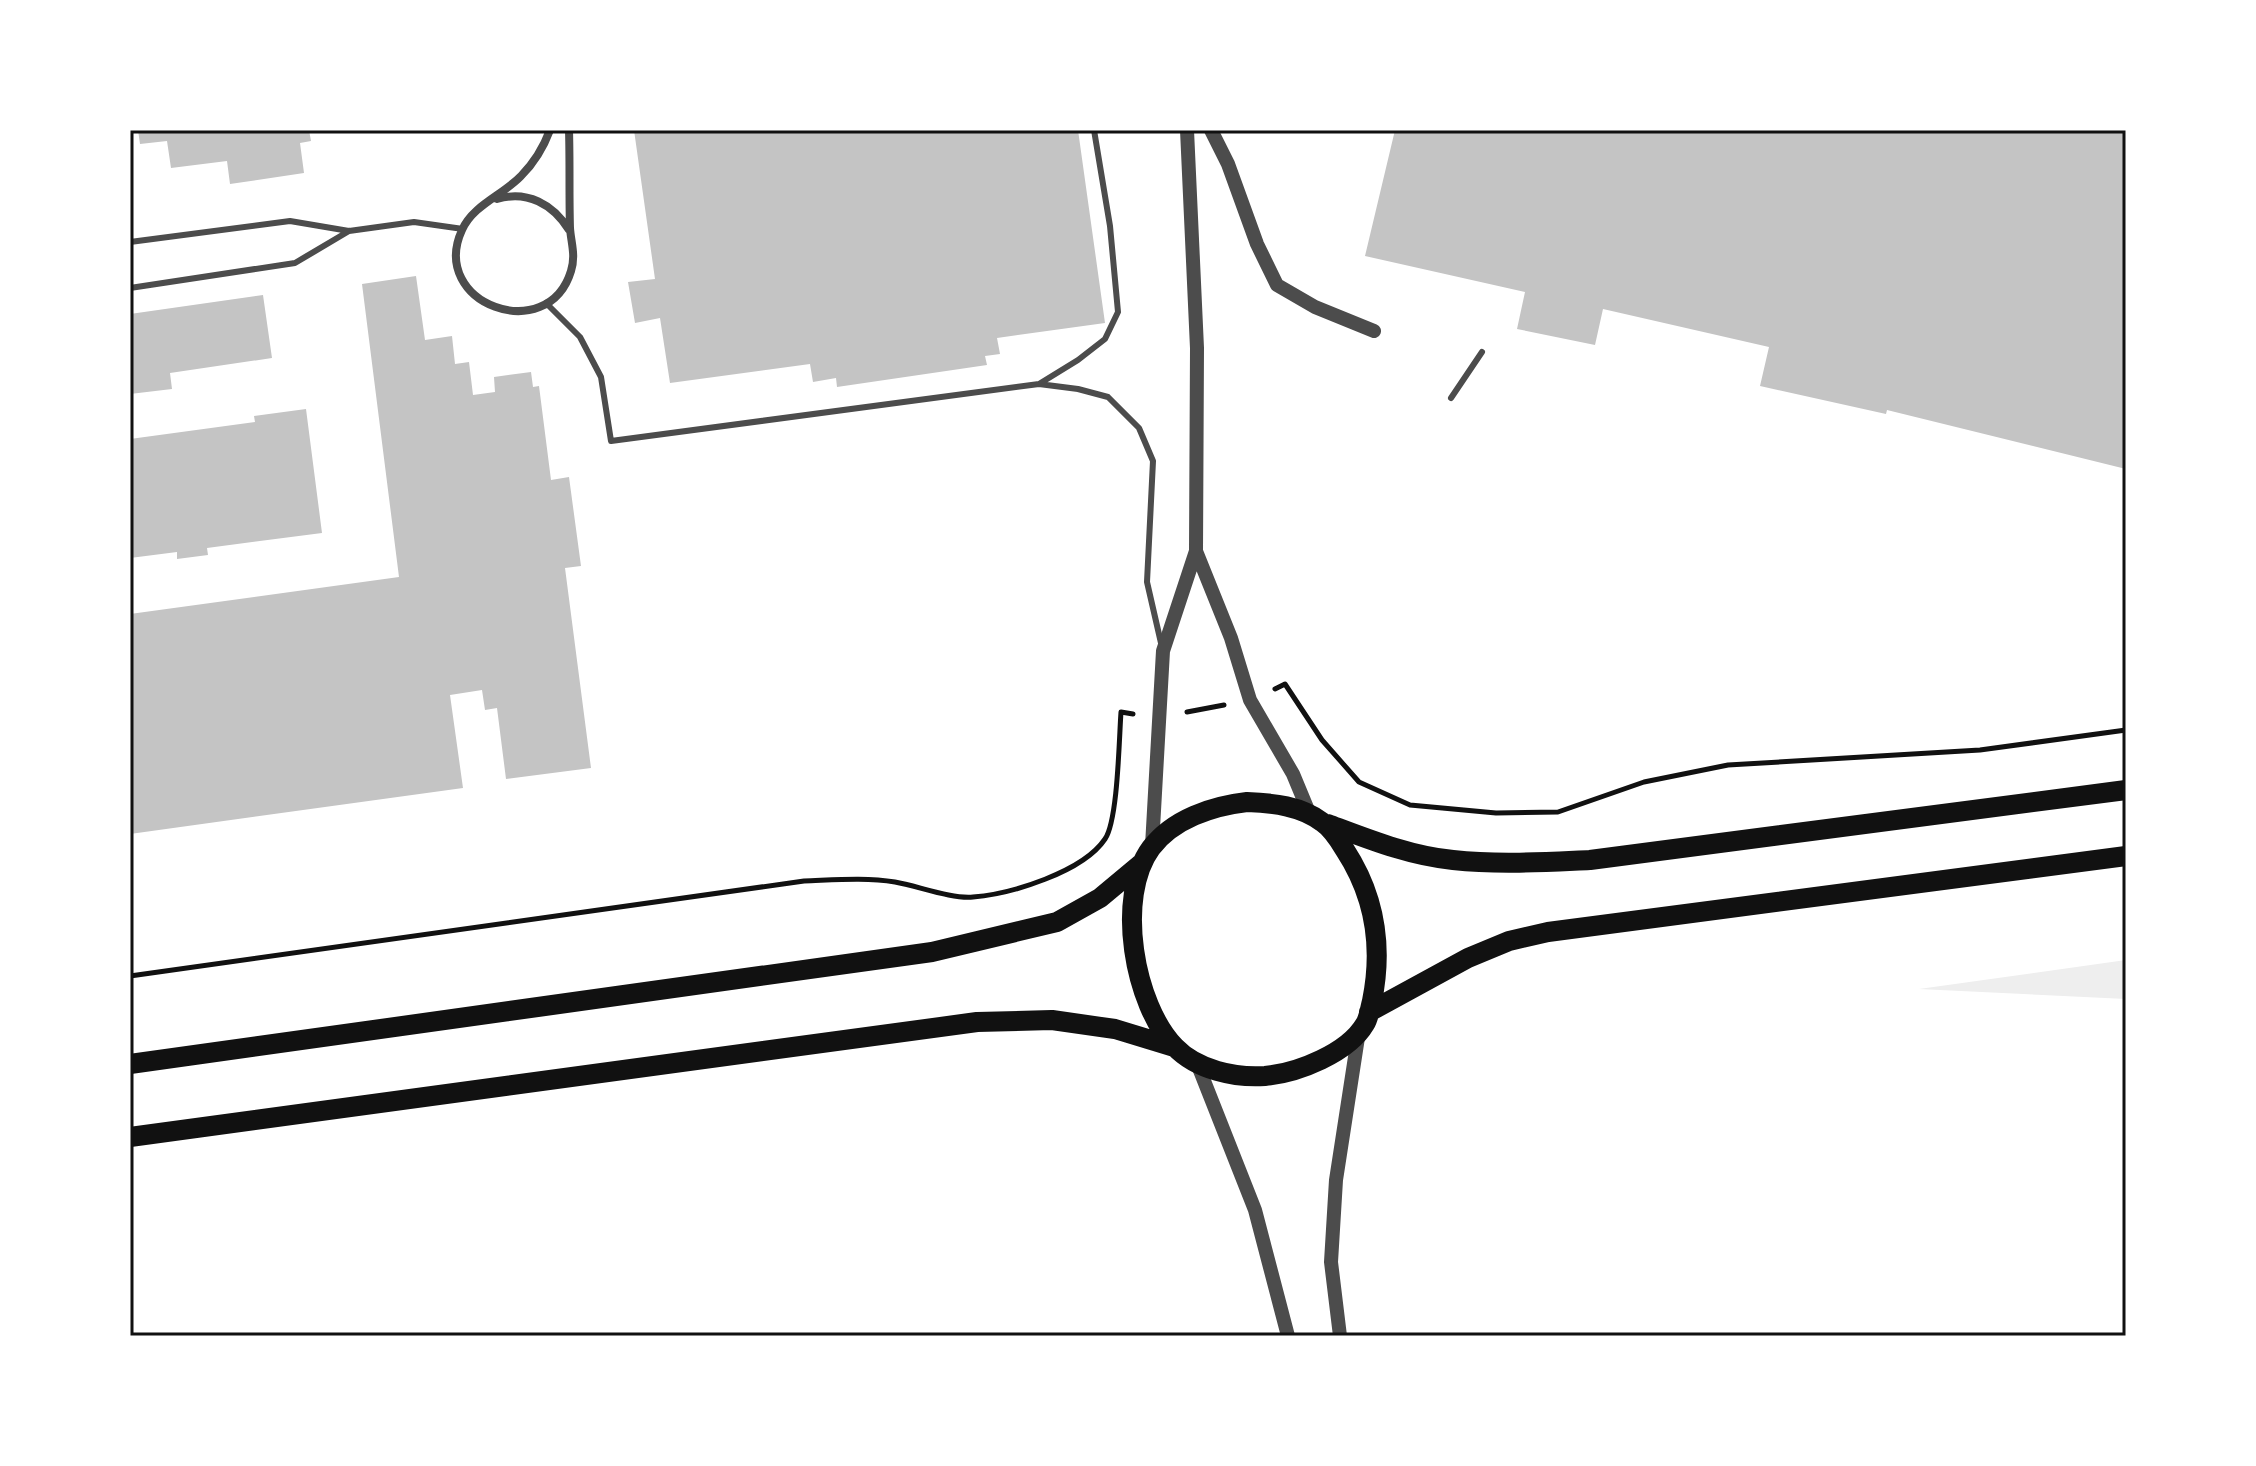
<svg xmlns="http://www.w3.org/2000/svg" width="2256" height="1466" viewBox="0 0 2256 1466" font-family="'Asap Condensed',sans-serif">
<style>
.green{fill:#eee}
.building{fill:#c4c4c4}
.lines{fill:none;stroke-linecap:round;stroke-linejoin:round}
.path{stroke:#111;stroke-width:5}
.service{stroke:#4c4c4c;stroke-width:6}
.minor{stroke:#4c4c4c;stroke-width:8}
.tertiary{stroke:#4c4c4c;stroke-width:14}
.primary{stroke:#111;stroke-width:20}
.neatline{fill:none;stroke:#111;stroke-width:3}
</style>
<rect width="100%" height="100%" fill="#fff"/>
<path class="green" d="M2126 960V999L1919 989Z"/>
<path class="building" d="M138 130H309L311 141 300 143 304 173 230 184 227 161 171 168 167 141 140 144Z
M634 130H1078L1105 323 997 338 1000 354 985 356 987 365 837 387 836 378 813 382 810 364 670 383 660 318 635 323 628 282 655 279Z
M1395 130H2126V469L1887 410 1886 414 1760 386 1769 347 1603 309 1595 345 1517 329 1525 292 1365 256Z
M416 276 425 340 452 336 455 364 469 362 473 395 495 392 494 377 531 372 533 387 539 386 551 480 569 477 581 566 565 568 591 768 506 779 497 708 485 710 482 690 450 695 463 788 130 834V614L399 577 362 284Z
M263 295 272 358 170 373 172 389 130 394V314Z
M306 409 322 533 207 548 208 555 177 559V552L130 558V439L255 422 254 416Z"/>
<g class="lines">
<path class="path" d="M1275 689 1285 684 1322 740 1359 782 1410 805 1496 813 1558 812 1644 782 1728 765 1980 750 2126 730
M1187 712 1224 705
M130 976 804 881C833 880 866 877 895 882 918 886 951 899 973 897 1011 894 1083 872 1105 839 1118 820 1119 739 1121 712L1133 714"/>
<path class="service" d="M1094 130 1110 226 1118 312 1105 339 1078 360 1039 384 1078 389 1108 397 1139 428 1153 461 1147 582 1161 643
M130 242 290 221 349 231 414 222 463 229
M130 288 295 263 349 231
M546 303 580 337 601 377 611 441 1039 384
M1451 398 1482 352"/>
<path class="minor" d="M550 130C544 146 533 164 521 176 503 195 473 205 462 230 428 304 548 347 571 271 576 255 571 243 570 228 569 196 570 163 569 130
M497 199C527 190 553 204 569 230"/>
<path class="tertiary" d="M1211 130 1228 164 1257 244 1277 285 1315 307 1374 331
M1196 551 1231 638 1250 700 1293 774 1310 815
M1152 846 1163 651 1196 551 1197 348 1187 130
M1197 1063 1255 1210 1288 1336
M1340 1336 1331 1262 1336 1180 1359 1031"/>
<path class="primary" d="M1247 802C1273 803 1301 806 1322 822 1331 828 1339 840 1345 850 1375 896 1383 947 1372 1001 1370 1008 1369 1018 1365 1024 1348 1053 1298 1073 1265 1076 1235 1078 1197 1070 1175 1047 1134 1005 1115 897 1151 848 1173 819 1212 806 1247 802Z
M1328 824C1368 839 1410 856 1453 860 1499 865 1544 862 1590 860L2126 790
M1369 1012 1468 958 1509 941 1548 932 2126 856
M130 1064 932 952 1057 922 1100 898 1142 863
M130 1137 977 1022 1052 1020 1115 1029 1174 1047"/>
</g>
<rect width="2256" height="1466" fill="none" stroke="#ffffff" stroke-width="264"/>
<rect x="132" y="132" width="1992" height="1202" class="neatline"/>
</svg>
